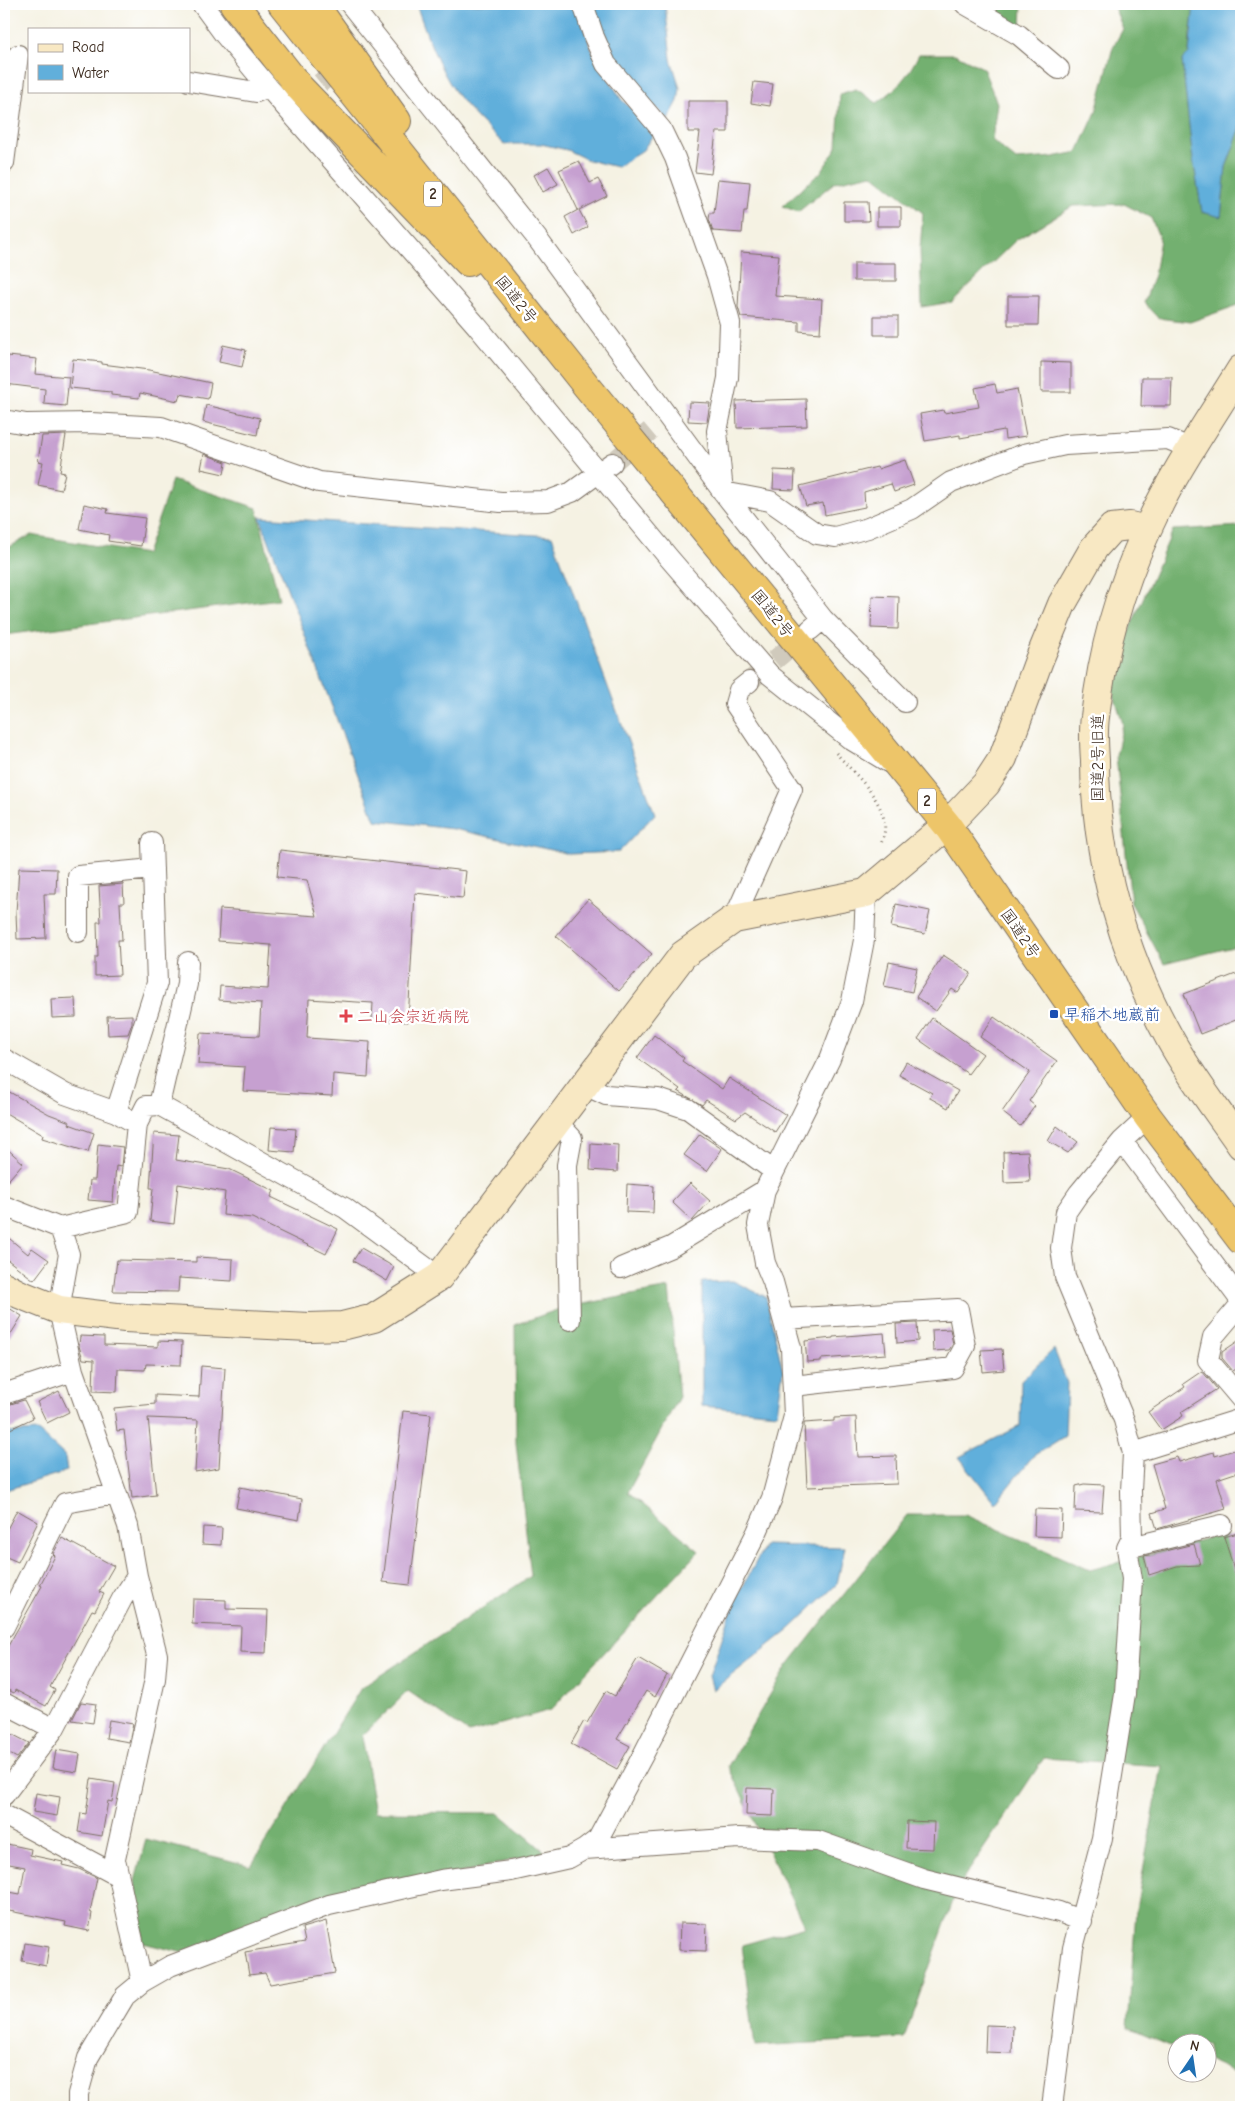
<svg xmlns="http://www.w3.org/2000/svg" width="1245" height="2111" viewBox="0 0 1245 2111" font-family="'Comic Neue','Klee One',sans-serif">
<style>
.forest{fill:#73b070;stroke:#576d47}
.water{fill:#61afdb;stroke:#4e6c7c}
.building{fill:#c6a0d0}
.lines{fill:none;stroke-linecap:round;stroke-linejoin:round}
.street-tunnel{stroke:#d0cabc;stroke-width:20;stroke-dasharray:20 10;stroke-linecap:butt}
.street-casing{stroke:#7c7063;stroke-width:22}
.secondary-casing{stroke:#7c7063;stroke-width:30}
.highway-casing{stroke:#7c7063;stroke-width:30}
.path{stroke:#7c7063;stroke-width:3;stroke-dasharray:1 4;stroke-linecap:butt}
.street{stroke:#fff;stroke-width:20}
.secondary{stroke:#f8e8c3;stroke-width:28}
.highway{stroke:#edc569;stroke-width:28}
.transit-dot{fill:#1a4fb4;stroke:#fff;stroke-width:2}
.health-dot{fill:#e0444e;stroke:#fff;stroke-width:2}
.labels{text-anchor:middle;stroke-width:5;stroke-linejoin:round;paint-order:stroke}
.shield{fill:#fff;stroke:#766a62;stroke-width:1}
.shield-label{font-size:15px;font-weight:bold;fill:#3b2a1e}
.street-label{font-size:16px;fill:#3b2a1e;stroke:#fff}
.transit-label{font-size:16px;fill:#164399;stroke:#fff;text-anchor:start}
.health-label{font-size:16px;fill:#be3a42;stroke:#fff;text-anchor:start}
</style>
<rect width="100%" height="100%" fill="#fff"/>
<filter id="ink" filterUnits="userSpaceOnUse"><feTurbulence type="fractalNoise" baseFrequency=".02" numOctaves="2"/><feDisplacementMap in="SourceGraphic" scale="10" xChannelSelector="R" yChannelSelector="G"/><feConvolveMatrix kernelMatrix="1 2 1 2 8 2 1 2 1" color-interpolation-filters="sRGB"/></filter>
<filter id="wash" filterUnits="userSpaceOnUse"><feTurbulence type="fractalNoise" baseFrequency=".0096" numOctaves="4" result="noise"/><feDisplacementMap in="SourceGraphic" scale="20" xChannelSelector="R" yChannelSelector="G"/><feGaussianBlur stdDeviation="1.12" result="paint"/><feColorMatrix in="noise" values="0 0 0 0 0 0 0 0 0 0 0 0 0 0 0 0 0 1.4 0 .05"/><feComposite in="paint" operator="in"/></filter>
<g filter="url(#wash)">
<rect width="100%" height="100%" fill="#f5f2e3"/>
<path class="forest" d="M976 4H1022L1021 29Z
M1108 4H1195L1190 34 1189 53 1182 60 1192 153 1202 212 1221 217 1226 167 1241 127V304L1190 322 1158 318 1144 303 1154 275 1160 239 1151 218 1124 204 1073 206 1016 240 952 302 922 307 920 249 923 213 872 174 835 182 798 212 782 206 821 172 837 147 840 94 856 89 877 103C896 90 909 75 919 54H955L983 68 997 103 992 140 1016 160 1053 157 1078 152 1096 112 1113 47 1123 29 1115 9Z
M172 480 257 508 279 599 4 635V550L31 535 146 554Z
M1241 526V945L1164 964 1131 903 1116 756 1123 724 1110 682 1131 626 1173 530Z
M669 1288 679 1397 628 1492 699 1551 551 1710 469 1733 408 1691 362 1736 375 1812 499 1813 545 1852 388 1891 196 1956 143 1943 135 1881 146 1839 251 1866 361 1688 531 1576 516 1443 515 1325 562 1308Z
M907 1515H965L1090 1570 1219 1535 1241 1538V2076L1208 2061V2044H1178L1177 2049 1128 2028 1136 1909 1162 1766 1044 1758 958 1887 904 2038 755 2046 742 1945 805 1927 728 1766 787 1666Z"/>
<path class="water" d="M416 4H575L592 50 621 99 655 132 643 150 617 167 588 160 567 150 541 144H504C487 128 470 112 456 93 438 67 426 33 416 4Z
M591 4H665L671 59 680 88 678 101 668 120 635 86 614 60Z
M1194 4H1241V127L1226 167 1221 217 1202 212 1192 153 1182 60 1189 53Z
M260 517 552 536 655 814 619 852 570 854 453 829 375 820Z
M733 1281 766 1297 783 1371 777 1413 702 1406V1282Z
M1054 1349 1067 1383 1065 1436 1033 1456 995 1503 959 1457 1020 1426 1021 1381Z
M38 1431 65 1456 67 1471 9 1489 4 1492V1433Z
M765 1545 845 1547 837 1584 791 1628 713 1690 709 1676 734 1603Z"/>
<g id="blocks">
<path class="building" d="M754 82 773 84 770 106 751 103Z
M688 101H728V132H716L711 174 695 172 700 132H688Z
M579 161 590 183 598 179 607 196 579 210 588 227 574 235 565 217 578 210 559 170Z
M548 167 558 184 543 192 534 175Z
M718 179 750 182 747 211H744L742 233 713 231 709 219 710 213H714Z
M844 202H868L869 221H844Z
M877 207H901V226H877Z
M741 252 779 255 775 296 822 299 820 333 799 331V322L741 317 738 307Z
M854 263H896V281H854Z
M1008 296H1039L1038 325H1008Z
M874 316H898V335H874Z
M223 345 246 350 242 367 219 362Z
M8 356 37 359 35 374 69 377 66 406 44 404 45 389 5 384Z
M73 359 102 362V364L149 370 211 383 208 399 180 394 178 401 140 393 139 398 111 395V392L70 388Z
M1041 362 1071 363V392H1041Z
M1142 377H1172L1171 406H1141Z
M995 384 997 393 1017 389 1026 436 1005 439 1004 430 960 438V435L925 441 920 414 943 410 944 413 979 407 975 388Z
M806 399 807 426 737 428 736 401Z
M689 402 710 403 707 422 688 421Z
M206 405 260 418 257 435 203 422Z
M66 435 60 472 65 473 61 490 38 485 43 462 38 461 42 436Z
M204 454 226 462 224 474 201 469Z
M905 460 914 485 894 492 891 484 864 492 865 507 825 515 823 503 806 506 800 486 877 467 878 469Z
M774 470 795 471 794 490 773 489Z
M84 504 108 509 107 513 145 518 141 546 108 541 109 535 79 529Z
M872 596 899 597 898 629 871 628Z
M280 850 466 871 463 898 415 893 408 1022 372 1020 373 1003 309 999 307 1038 370 1042 368 1077 333 1074 332 1096 243 1091 245 1067 198 1064 200 1033 259 1036 261 1003 219 1000 220 986 268 989 271 945 218 941 220 909 317 916 307 880 277 877Z
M19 868 57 869 56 894H44L46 938 17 939 16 912Z
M123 884 124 903H120L122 940H118L120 975 95 976V957H98L97 922H101L99 886Z
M588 899 652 954 619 991 556 936Z
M896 904 930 911 925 934 891 927Z
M943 955 971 973 958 993 952 989 936 1011 916 997Z
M889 962 917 968 912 992 884 986Z
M1241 972V1018L1200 1034 1184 994Z
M75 998 76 1017 52 1018 51 999Z
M132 1015V1023L128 1034 108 1035 107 1016Z
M994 1017 1057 1061 1029 1101 1035 1106 1020 1126 1002 1112 1030 1072 980 1037Z
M932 1018 983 1054 968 1074 918 1039Z
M654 1035 684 1058 682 1061 722 1089 729 1078 786 1115 775 1132 745 1112 736 1119 706 1100 702 1105 678 1091 680 1089 637 1058Z
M906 1062 958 1091 948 1108 930 1098 932 1093 899 1075Z
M4 1089 49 1114 70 1122 69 1124 94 1133 88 1152 42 1138 43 1135 4 1112Z
M1057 1126 1078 1142 1068 1153 1048 1141Z
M271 1127 296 1129 294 1152 269 1150Z
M154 1133 179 1135 176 1160 229 1169 274 1191 271 1197 338 1229 326 1254 252 1218 223 1215 225 1192 178 1184 174 1224 150 1221 153 1188H150Z
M700 1134 722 1149 707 1171 684 1155Z
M591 1143 618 1145 617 1172 590 1170Z
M98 1144 123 1147 121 1167 116 1166 113 1202 88 1200 90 1180H95Z
M4 1146 23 1163 4 1185Z
M1028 1151 1030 1182 1004 1183 1003 1152Z
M690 1183 710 1201 692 1221 672 1202Z
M627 1184 654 1186 653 1213 626 1212Z
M4 1234 28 1254 32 1248 49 1260 34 1280 4 1257Z
M361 1248 394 1267 387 1281 353 1261Z
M196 1257 233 1259 232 1281 179 1278 178 1292 113 1291 117 1260 196 1262Z
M4 1305 22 1316 4 1345Z
M917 1323 918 1341 897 1343 896 1324Z
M950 1329 953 1344 949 1350 933 1351 932 1330Z
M884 1333 886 1354 821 1359V1361L807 1362 805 1341 833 1338V1337Z
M80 1336 104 1337V1345L158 1347V1341L182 1342 181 1365 146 1364 145 1370 118 1369 117 1392 93 1391 94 1360 83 1359 79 1346Z
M1241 1339V1366L1233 1371 1222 1358V1352Z
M1002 1349 1004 1370 983 1372 981 1350Z
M201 1366 225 1368 219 1468 195 1472 198 1420 148 1418 156 1495 132 1498 124 1430 117 1431 114 1408 155 1404V1395L199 1397Z
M1202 1371 1217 1389 1181 1412 1183 1416 1161 1430 1148 1412 1185 1387 1183 1384Z
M59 1391 69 1412 47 1423 37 1402Z
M24 1400 33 1418 4 1432V1406Z
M403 1411 431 1414 410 1585 383 1582Z
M856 1417 858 1457 896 1456 897 1484 807 1487 804 1423 834 1421V1418Z
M1241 1448V1471L1217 1479 1226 1509 1157 1529 1152 1513 1165 1509 1152 1464 1177 1457 1179 1462 1214 1452 1215 1456Z
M1084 1484 1104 1485 1102 1512 1075 1511 1076 1486Z
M240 1487 302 1499 299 1520 236 1508Z
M1035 1509 1062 1510 1061 1537 1034 1536Z
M17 1510 38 1522 18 1562 4 1556V1535Z
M203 1527 222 1528 221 1545 202 1544Z
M1241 1532V1581L1238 1582 1224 1537Z
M62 1538 114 1566 99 1592 104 1594 95 1611 92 1610 50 1687 55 1690 46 1706 15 1690 14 1693 4 1688V1653L42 1586 40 1585 55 1556 53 1554Z
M1194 1544 1200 1565 1177 1566 1149 1575 1144 1556Z
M193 1599 226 1600V1609L268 1610 266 1653 240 1652 241 1626 192 1624Z
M638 1658 667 1675 655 1697 646 1691 617 1739 630 1746 617 1769 571 1744 584 1721 587 1723 606 1691 615 1696Z
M81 1702 96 1704 93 1723 72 1720Z
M109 1720 133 1724 129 1742 106 1738Z
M4 1730 29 1743 17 1758 4 1751Z
M56 1750 80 1754 77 1772 53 1768Z
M91 1779 115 1783 112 1802 108 1801 102 1836 78 1832 81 1813 86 1814Z
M747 1788 774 1789 773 1816 746 1815Z
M36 1793 60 1797 57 1816 33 1812Z
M907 1821 934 1822 933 1849 906 1848Z
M7 1844 31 1849 30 1855 63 1862 62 1865 79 1869 97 1878 90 1912 92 1913 89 1931 65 1926 66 1922 4 1910V1891L20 1894 25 1867 4 1863Z
M326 1921 335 1973 270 1984 265 1973 249 1975 245 1952 305 1942 302 1928Z
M680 1923 707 1924 706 1951 679 1950Z
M25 1943 49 1947 46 1966 22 1961Z
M986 2025 1013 2026 1012 2053 985 2052Z"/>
</g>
</g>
<g filter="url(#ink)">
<use href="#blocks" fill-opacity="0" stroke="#7c7063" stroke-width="1"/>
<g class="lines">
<path class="street-tunnel" d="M297 102 364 47
M612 463 656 426
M751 680 807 633"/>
<defs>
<path id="street" d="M202 4 224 34 268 87 477 326 669 558 770 675 850 739 888 762
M350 4 536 237 723 492 823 619 810 630
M583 4 594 37 606 64 661 129 675 158 717 276 730 323 728 378 717 431 723 492 770 501 817 534 835 537 868 528 912 509 951 482 1024 454 1065 445 1168 439 1192 449
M965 4 1019 35 1059 69
M189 81 256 92 268 87
M4 163 18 55
M4 420 26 424 91 423 161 427 319 482 501 502 548 501 572 492 612 463
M823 619 905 702
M734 919 792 789 735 704 739 690 749 682
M78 932V876L153 869
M4 1059 65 1094 116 1112 137 1124 146 1106 159 1105 345 1208 439 1277
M585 1085 606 1095 658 1099 688 1109 774 1171
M159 1105 187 984 188 962
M116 1112 157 983 152 843
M557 1122 572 1138 567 1165 570 1320
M1122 1141 1241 1301
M4 1206 60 1228 128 1212 137 1124
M60 1228 69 1254 59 1310 73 1371 128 1526 137 1576 157 1655 155 1679 115 1859 142 1982
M621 1268 671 1247 765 1190
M1241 1304 1213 1337 1208 1360 1241 1399
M783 1319 958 1309 965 1346 953 1368 793 1386
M4 1394 73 1371
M1133 1453 1241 1419
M1127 1548 1222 1525
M4 1627 65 1503 116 1494
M4 1703 54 1729
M4 1795 54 1729 122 1599 137 1576
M4 1815 118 1876
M585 1849 739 1838 818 1841 924 1879 1059 1912 1082 1921
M78 2107V2094L88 2058 125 1996 142 1982 170 1966 329 1905 441 1880 511 1871 569 1858 585 1849 598 1839 643 1755 757 1532 772 1498 794 1416 791 1348 773 1282 765 1263 758 1225 765 1190 830 1059 852 1001 864 940 866 893
M1052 2107 1073 1948 1102 1838 1125 1694 1132 1579 1127 1548 1132 1538 1131 1491 1133 1453 1124 1420 1065 1277 1061 1248 1066 1212 1079 1193 1122 1141 1148 1117"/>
<path id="secondary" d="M1241 369C1209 421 1172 474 1147 530 1120 588 1102 653 1095 717 1093 731 1094 746 1095 760 1095 858 1123 954 1170 1039 1190 1076 1217 1110 1241 1145
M4 1286 19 1294 59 1310 125 1318 309 1327 342 1326 374 1318 439 1277 683 955 734 919 866 893 947 825 986 784 1003 758 1039 660 1062 604 1094 548 1112 528 1130 526 1147 530"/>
<path id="highway" d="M234 4 300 88 468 262
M282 4 585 384 947 825 1148 1117 1241 1240
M314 4 397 121"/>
</defs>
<use href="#street" class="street-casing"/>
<use href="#secondary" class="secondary-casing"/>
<use href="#highway" class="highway-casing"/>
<path class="path" d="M836 753C856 776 899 811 880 845"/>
<use href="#street" class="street"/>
<use href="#secondary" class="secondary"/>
<use href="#highway" class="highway"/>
</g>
</g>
<rect class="transit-dot" x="1049" y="1009" width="10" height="10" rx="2.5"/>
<path class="health-dot" d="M343.5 1008.5h5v5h5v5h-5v5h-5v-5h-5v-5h5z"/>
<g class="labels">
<g class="shield">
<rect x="424" y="181.5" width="18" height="25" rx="4"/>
<rect x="918" y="788.5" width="18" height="25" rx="4"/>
</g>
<g class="shield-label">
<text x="433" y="199">2</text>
<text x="927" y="806">2</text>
</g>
<g class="street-label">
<text transform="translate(517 299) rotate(51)" y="6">国道2号</text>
<text transform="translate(773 613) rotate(51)" y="6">国道2号</text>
<text transform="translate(1097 758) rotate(-90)" y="6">国道2号旧道</text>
<text transform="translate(1021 933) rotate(55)" y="6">国道2号</text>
</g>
<g class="transit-label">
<text x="1064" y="1020">早稲木地蔵前</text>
</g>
<g class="health-label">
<text x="357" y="1022">二山会宗近病院</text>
</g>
</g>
<rect width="1245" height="2111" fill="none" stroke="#fff" stroke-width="20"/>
<rect x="28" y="28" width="162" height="65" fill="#ffffff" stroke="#b1aaa5"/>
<rect x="38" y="44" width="25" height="8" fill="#f8e8c3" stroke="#b1aaa5"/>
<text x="72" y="52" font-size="15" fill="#3b2a1e">Road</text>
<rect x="38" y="65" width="25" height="15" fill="#61afdb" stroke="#b1aaa5"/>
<text x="72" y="78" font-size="15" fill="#3b2a1e">Water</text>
<g transform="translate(1192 2058) rotate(13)"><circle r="24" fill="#ffffff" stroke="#b1aaa5"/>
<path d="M0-4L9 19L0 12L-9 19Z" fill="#1f6fb2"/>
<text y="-8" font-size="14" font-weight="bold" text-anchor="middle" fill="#3b2a1e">N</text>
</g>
</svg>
